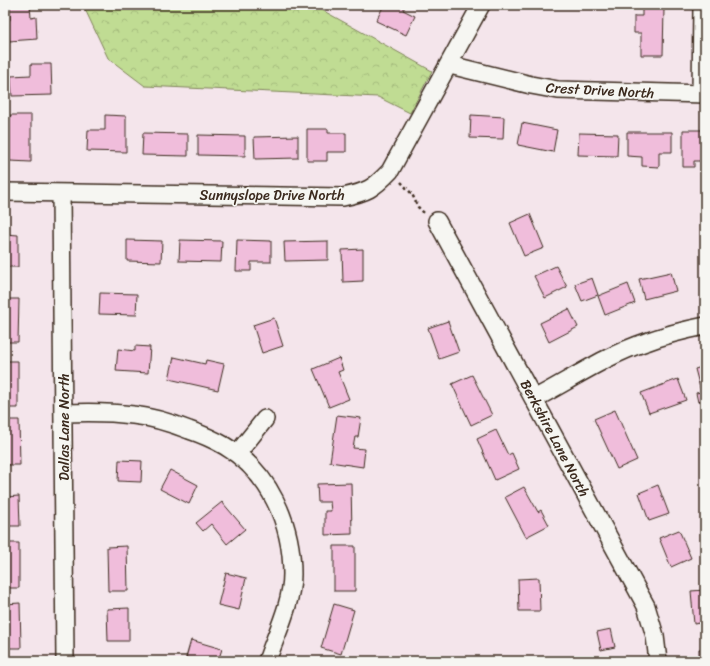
<svg xmlns="http://www.w3.org/2000/svg" width="710" height="666" viewBox="0 0 710 666" font-family="Sriracha,sans-serif">
<style>
.forest{fill:url(#forest-crowns);stroke:#7e8358}
.building{fill:#f0bddb;stroke:#3b2a1e}
.lines{fill:none;stroke-linecap:round;stroke-linejoin:round}
.minor-casing{stroke:#3b2a1e;stroke-width:20}
.path{stroke:#3b2a1e;stroke-width:2.5;stroke-dasharray:3 3;stroke-linecap:butt}
.minor{stroke:#f6f6f2;stroke-width:17}
.labels{text-anchor:middle;stroke-width:3.5;stroke-linejoin:round;paint-order:stroke}
.street-label{font-size:14px;fill:#3b2a1e;stroke:#f6f6f2}
</style>
<defs>
<pattern id="forest-crowns" width="20" height="18" patternUnits="userSpaceOnUse"><rect width="20" height="18" fill="#c0dc93"/><path d="M2 6a3 3 0 1 1 6 0M12 15a3 3 0 1 1 6 0" fill="none" stroke="#a6bd7e"/></pattern>
</defs>
<rect width="100%" height="100%" fill="#f4e5eb"/>
<filter id="ink" filterUnits="userSpaceOnUse"><feTurbulence type="fractalNoise" baseFrequency=".025" numOctaves="2"/><feDisplacementMap in="SourceGraphic" scale="8" xChannelSelector="R" yChannelSelector="G"/><feConvolveMatrix kernelMatrix="1 2 1 2 8 2 1 2 1" color-interpolation-filters="sRGB"/></filter>
<g filter="url(#ink)">
<path class="forest" d="M83 5H313L432 71 410 113 378 97 145 86 108 58Z"/>
<path class="building" d="M10 5H30L31 18 36 17 37 39 9 41 7 20H10Z
M384 5H406L403 10 415 16 406 35 376 21Z
M642 8H664L663 55H641V33H634V16H642Z
M31 64H51L52 95 12 96 11 76 31 75Z
M10 115H31V162L10 161Z
M105 115 126 116V152L87 151 88 130H105Z
M471 115 504 117 503 139 470 138Z
M522 123 557 130 553 152 518 145Z
M307 129H328V133H346V152H327V161H307Z
M683 130H705V161H694V167H683Z
M627 132H672V152H659V167L642 166V157L627 156Z
M143 133 188 134V156L142 155Z
M579 133 618 134 617 156 578 155Z
M198 135 245 136V156L198 155Z
M298 136V158L255 159 254 137Z
M530 214 544 248 524 256 510 223Z
M5 234 18 235V267H5Z
M127 240 162 241 161 262 127 261Z
M180 240 222 241 221 262 179 261Z
M237 240 271 241V262H251V271H236Z
M328 241V260L285 261 284 242Z
M363 249V281L343 282 342 250Z
M556 266 567 287 545 298 534 276Z
M671 272 676 291 644 299 639 279Z
M592 278 598 295 582 301 575 284Z
M628 284 635 303 605 315 598 296Z
M100 293 137 294 136 315 99 314Z
M5 299H19L18 342H5Z
M569 309 578 327 549 342 540 323Z
M274 318 283 346 262 353 253 325Z
M448 321 459 352 439 359 428 328Z
M135 346 150 347 148 373 116 371 118 349 135 351Z
M174 357 205 364 206 360 224 364 218 390 169 379Z
M339 358 343 370 338 372 349 399 329 407 313 369Z
M5 361H18V408H5Z
M705 366V400L698 402 696 393 701 392 695 369Z
M472 375 492 415 471 425 452 384Z
M678 379 686 400 649 413 641 393Z
M615 410 637 460 617 469 594 419Z
M337 415 361 418 358 437H355L353 448 365 449 363 467 330 462Z
M5 420H19L20 465H5Z
M496 430 508 455 512 453 519 469 495 480 477 439Z
M119 460 142 461 141 482 118 481Z
M170 470 198 485 189 504 160 489Z
M351 483 352 534 325 535V511H331L330 502H318L317 484Z
M658 485 669 514 649 521 639 493Z
M524 487 538 512 541 510 549 525 526 537 505 497Z
M19 496 20 526H5V497Z
M222 502 245 529 227 544 211 524 203 531 196 523Z
M679 530 691 558 671 567 659 538Z
M5 543H19V588H5Z
M127 546 128 591H108L107 547Z
M334 546H355V591H334Z
M226 573 246 578 239 610 218 605Z
M539 578 540 611H519L518 579Z
M705 590V622L694 624 691 591Z
M20 603 21 648H5V604Z
M334 604 354 610 341 654 321 648Z
M129 608V641H108L107 609Z
M611 629 615 647 601 650 597 632Z
M191 640 222 649 218 661H185Z
M699 649H705V661H699Z
M582 659 613 660V661H582Z"/>
<g class="lines">
<defs>
<path id="minor" d="M450 65 531 85 558 90 705 94
M701 94 702 5
M5 192 343 197C367 192 373 189 390 171L481 5
M61 193 65 661
M437 221 646 606 655 636 658 661
M534 399C570 380 607 355 646 342 665 335 685 330 705 326
M64 413C87 412 110 412 133 415 152 417 171 423 189 430 201 434 213 439 225 446 269 472 292 523 292 574 292 604 276 634 267 661
M237 454 265 419"/>
</defs>
<use href="#minor" class="minor-casing"/>
<path class="path" d="M401 182 412 194 418 207 424 213"/>
<use href="#minor" class="minor"/>
</g>
</g>
<g class="labels">
<g class="street-label">
<text transform="translate(600 90) rotate(3)" y="5">Crest Drive North</text>
<text x="272" y="200">Sunnyslope Drive North</text>
<text transform="translate(64 427) rotate(-90)" y="5">Dallas Lane North</text>
<text transform="translate(555 438) rotate(62)" y="5">Berkshire Lane North</text>
</g>
</g>
<rect width="710" height="666" fill="none" stroke="#f6f6f2" stroke-width="20"/>
<rect x="10" y="10" width="690" height="646" fill="none" stroke="#3b2a1e" stroke-width="1.5" filter="url(#ink)"/>
</svg>
